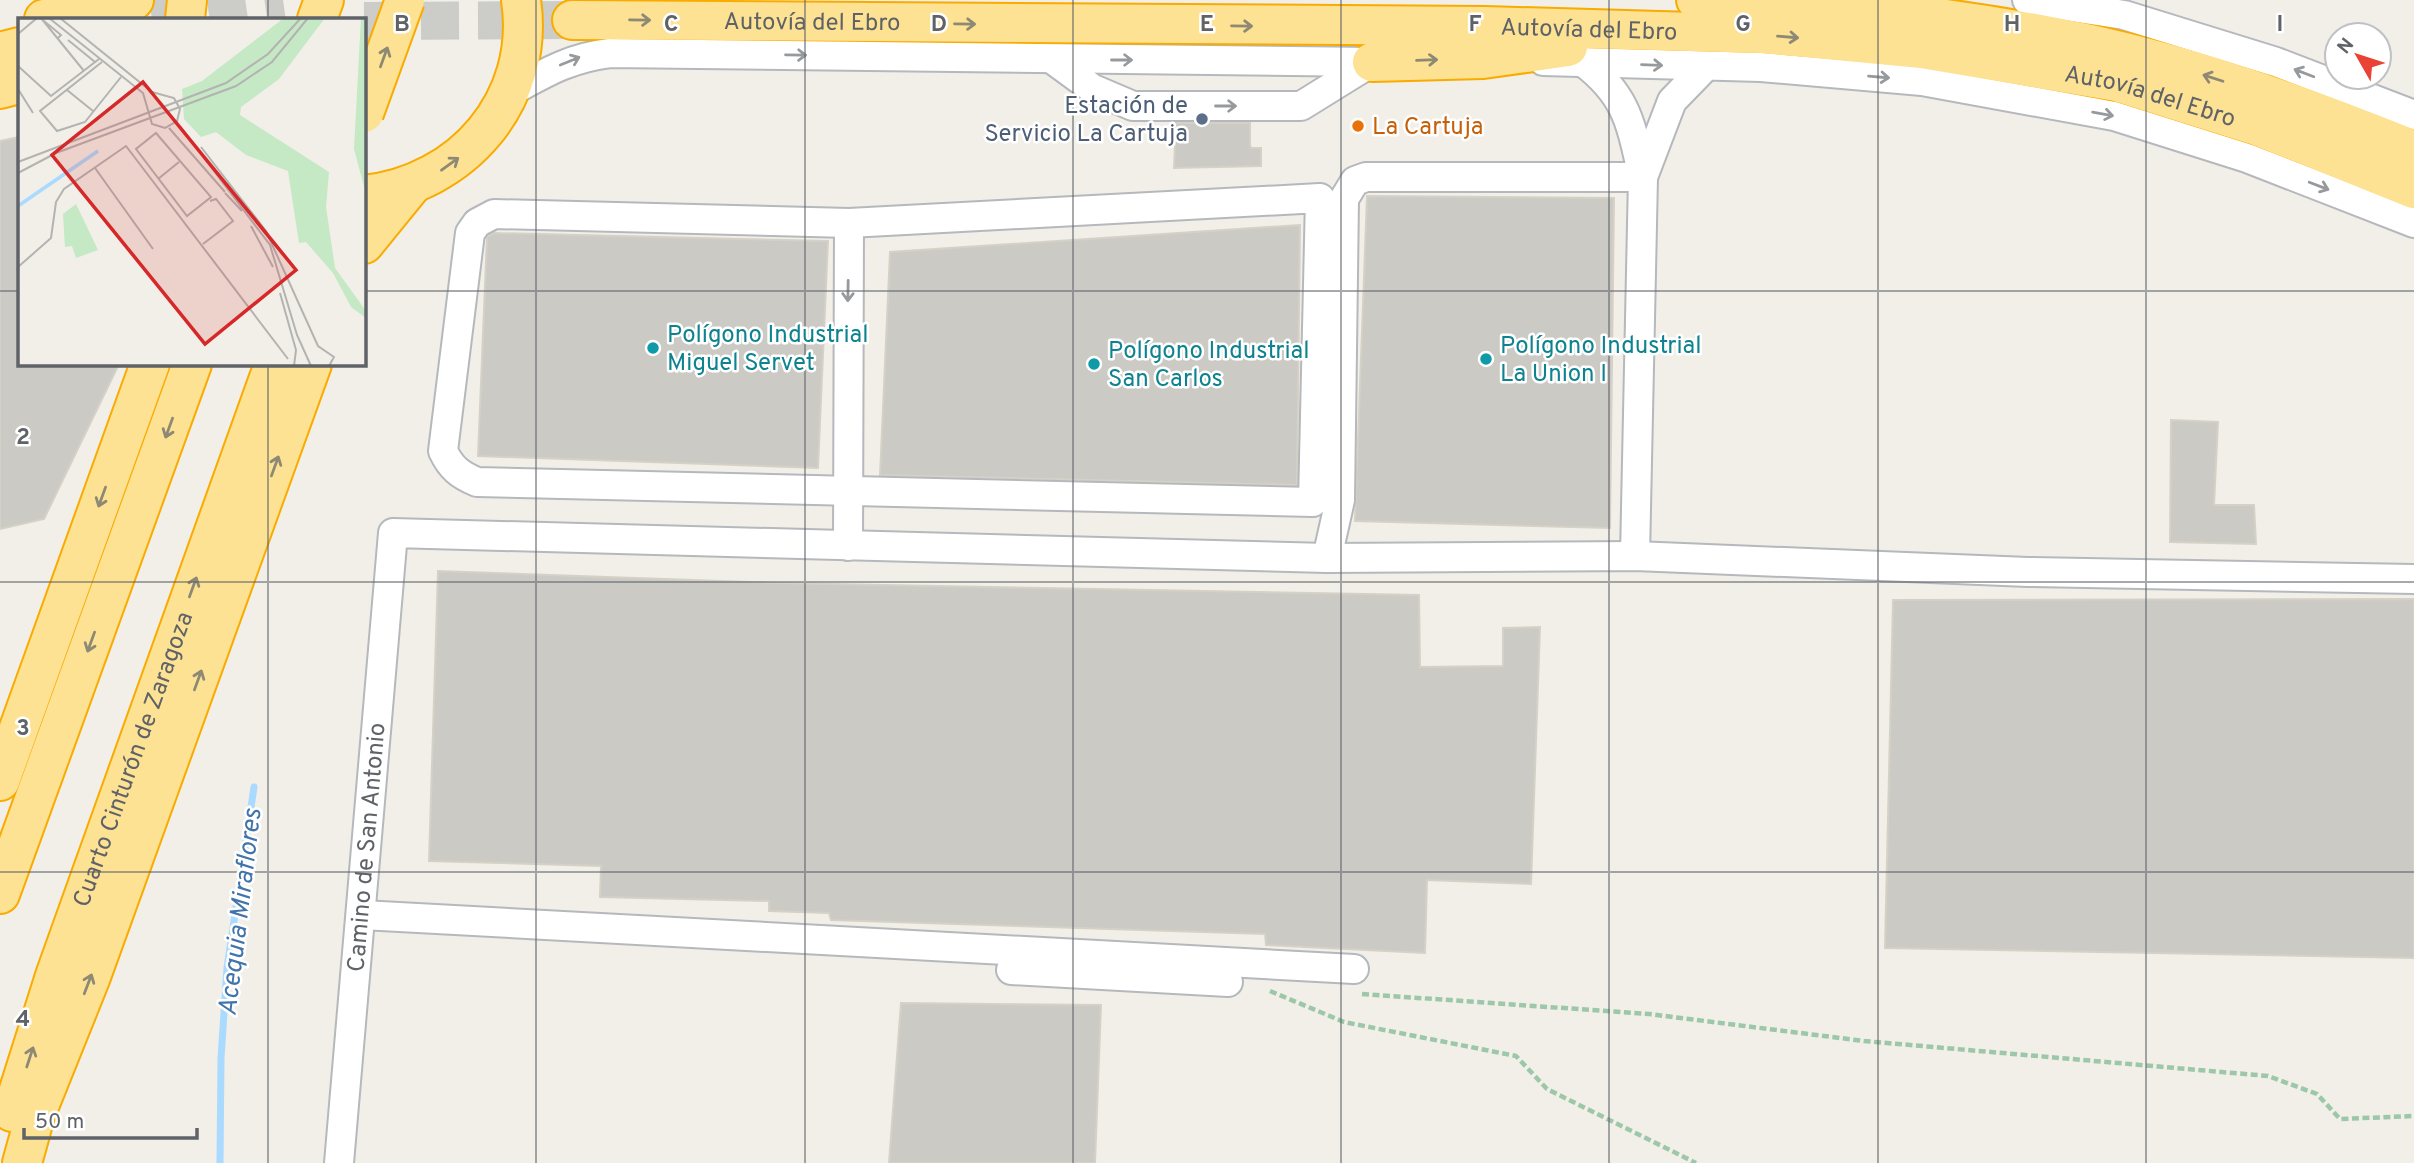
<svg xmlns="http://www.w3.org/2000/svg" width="2414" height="1163" viewBox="0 0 2414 1163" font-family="Overpass,sans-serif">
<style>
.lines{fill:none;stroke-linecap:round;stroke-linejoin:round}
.stream{stroke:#aadaff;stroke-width:7}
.building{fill:#cccac5;stroke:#d6d1c6;stroke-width:2}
.highway-tunnel{stroke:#ccccc8;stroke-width:38;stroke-dasharray:38 19;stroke-linecap:butt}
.minor-casing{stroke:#b5b8bc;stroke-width:32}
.highway-casing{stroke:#f9ab00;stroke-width:42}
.path{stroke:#9cc7a9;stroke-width:4.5;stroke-dasharray:7 3.5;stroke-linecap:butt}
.minor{stroke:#fff;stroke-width:28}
.highway{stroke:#fde293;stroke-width:38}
.highway-bridge-casing{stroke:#f9ab00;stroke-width:42;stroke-linecap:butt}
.highway-bridge{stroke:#fde293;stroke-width:38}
.oneway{stroke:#8e8975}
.oneway2{stroke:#979a9d}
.grid{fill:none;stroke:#5f6368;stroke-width:2;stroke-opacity:0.55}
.service-dot{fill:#5c6f8a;stroke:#fff;stroke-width:2.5}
.food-dot{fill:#e8710a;stroke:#fff;stroke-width:2.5}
.culture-dot{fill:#0f9aa8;stroke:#fff;stroke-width:2.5}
.labels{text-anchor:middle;stroke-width:5;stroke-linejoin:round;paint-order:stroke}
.street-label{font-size:24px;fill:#5f6368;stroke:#fff}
.service-label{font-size:24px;fill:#4e5e75;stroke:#fff;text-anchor:end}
.food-label{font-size:24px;fill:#c56008;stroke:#fff;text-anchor:start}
.culture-label{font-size:24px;fill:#0d838f;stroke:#fff;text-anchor:start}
.water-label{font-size:26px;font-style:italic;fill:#4174aa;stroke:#fff}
.inset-river{fill:none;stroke:#aadaff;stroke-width:3.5}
.inset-road{fill:none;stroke:#b3b3b1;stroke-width:2}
.view{fill:#d62828;fill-opacity:0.15;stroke:#d62828;stroke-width:3.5}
.inset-edge{fill:none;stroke:#5f6368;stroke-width:3.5}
.grid-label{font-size:23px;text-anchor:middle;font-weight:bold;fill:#5f6368;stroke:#fff;stroke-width:5;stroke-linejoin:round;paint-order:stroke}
</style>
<rect width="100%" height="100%" fill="#f1efe8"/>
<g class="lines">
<path class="stream" d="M220 1163 221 1058 227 968 254 787"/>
</g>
<path class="building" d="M1176 123H1250V145L1251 148H1261V166L1174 168Z
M19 137V364H119L44 519 0 529V141Z
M1367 196 1614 198 1610 528 1355 521Z
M1300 225 1297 485 880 475 890 252Z
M494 233 828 241 818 468 478 456 487 237Z
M2171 420 2218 422 2214 505H2254L2256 544 2170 542Z
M438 571 777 583 1419 595 1420 667 1503 666V628L1540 627 1531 884 1427 880 1425 953 1266 945 1265 934 831 920 829 913 769 911V901L600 897 601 866 429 861Z
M2414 599V958L1885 948 1893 600Z
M901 1003 1101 1005 1095 1163H889Z"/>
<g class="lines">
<path class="highway-tunnel" d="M152 19 283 0
M364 21 572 20"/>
<defs>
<g id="minor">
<path d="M2027 0 2124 15 2276 62 2414 115"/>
<path d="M1052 59 1093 89 1133 106H1301L1372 62"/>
<path d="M1543 61 1761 67 1922 81 2114 116 2247 158 2414 223"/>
<path d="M1583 62C1628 96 1631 125 1643 177L1635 556"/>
<path d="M510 92C545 73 569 58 610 53L1372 62"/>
<path d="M1643 177 1672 101 1705 67"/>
<path d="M1320 198 1313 502 477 482C460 475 451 468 443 451L470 233 477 223 494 214 849 223Z"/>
<path d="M848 546 849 223"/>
<path d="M1327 558 1340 500 1344 199 1355 181 1366 177H1643"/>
<path d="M362 915 1354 969"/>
<path d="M1011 970 1228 982"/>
<path id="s1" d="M339 1163 393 533 1327 558 1635 556 2028 572 2414 579"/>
</g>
<g id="highway">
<path d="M1696 0C1817 3 1940 14 2060 38 2181 61 2300 104 2414 150"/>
<path d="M44 19 134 0"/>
<path d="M185 19 187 0"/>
<path d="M317 19 324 0"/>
<path id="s2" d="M572 20 1485 26 1762 34 1922 49 2117 82 2257 126 2414 189"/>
<path d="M0 52 19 47"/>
<path d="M1372 62 1483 59 1568 47"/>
<path d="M0 89 19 84"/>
<path d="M364 195C462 185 536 100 521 0"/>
<path d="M364 244 412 185"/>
<path d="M0 781 150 364"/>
<path d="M0 894 192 364"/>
<path id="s3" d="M12 1112 55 976 274 364"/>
<path d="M22 1163 35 1116 90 979 312 364"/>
</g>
</defs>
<use href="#minor" class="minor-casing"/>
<use href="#highway" class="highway-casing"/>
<path class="path" d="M1270 991 1344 1022 1516 1056 1547 1089 1696 1163
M1362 994 1649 1014 1864 1041 2268 1076 2317 1094 2340 1119 2414 1116"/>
<use href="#minor" class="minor"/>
<use href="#highway" class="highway"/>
<defs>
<path id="highway-bridge" d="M364 113 405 0"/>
</defs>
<use href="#highway-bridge" class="highway-bridge-casing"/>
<use href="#highway-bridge" class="highway-bridge"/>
</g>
<defs><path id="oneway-shaft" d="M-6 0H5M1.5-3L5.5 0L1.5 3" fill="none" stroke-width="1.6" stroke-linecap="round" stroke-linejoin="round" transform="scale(1.75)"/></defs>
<g class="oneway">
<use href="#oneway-shaft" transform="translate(640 20) rotate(1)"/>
<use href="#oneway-shaft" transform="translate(965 24) rotate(1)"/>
<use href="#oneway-shaft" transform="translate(1242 26) rotate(1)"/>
<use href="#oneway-shaft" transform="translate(1788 37) rotate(5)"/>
<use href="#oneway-shaft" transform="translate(384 57) rotate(-70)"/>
<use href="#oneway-shaft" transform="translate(1427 60) rotate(-2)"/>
<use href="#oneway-shaft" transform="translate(2213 78) rotate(-162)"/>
<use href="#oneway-shaft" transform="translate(450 164) rotate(-36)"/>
<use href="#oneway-shaft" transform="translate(169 428) rotate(110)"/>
<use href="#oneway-shaft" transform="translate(275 466) rotate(-70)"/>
<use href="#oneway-shaft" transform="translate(102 497) rotate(110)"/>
<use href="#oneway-shaft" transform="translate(193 587) rotate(-70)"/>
<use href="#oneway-shaft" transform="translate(91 642) rotate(110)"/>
<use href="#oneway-shaft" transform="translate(198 680) rotate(-70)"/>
<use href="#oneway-shaft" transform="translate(88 984) rotate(-69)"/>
<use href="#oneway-shaft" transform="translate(30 1057) rotate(-72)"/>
</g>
<g class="oneway2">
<use href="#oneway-shaft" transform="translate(796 55) rotate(1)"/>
<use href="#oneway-shaft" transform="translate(1122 60)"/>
<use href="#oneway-shaft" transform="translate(570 61) rotate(-22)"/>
<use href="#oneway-shaft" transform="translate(1652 65) rotate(2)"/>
<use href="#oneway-shaft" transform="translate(2304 73) rotate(-159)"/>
<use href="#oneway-shaft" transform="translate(1879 77) rotate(5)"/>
<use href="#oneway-shaft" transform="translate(1226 106)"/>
<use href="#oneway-shaft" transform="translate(2103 114) rotate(10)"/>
<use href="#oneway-shaft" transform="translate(2319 186) rotate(21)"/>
<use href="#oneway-shaft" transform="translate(848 291) rotate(91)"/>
</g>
<path class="grid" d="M268 0V19M536 0V1163M805 0V1163M1073 0V1163M1341 0V1163M1609 0V1163M1878 0V1163M2146 0V1163M0 291H19M364 291H2414M268 364V1163M0 582H2414M0 872H2414"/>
<circle class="service-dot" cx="1202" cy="119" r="7"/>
<circle class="food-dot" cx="1358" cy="126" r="7"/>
<g class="culture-dot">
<circle cx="653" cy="348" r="7"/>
<circle cx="1486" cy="359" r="7"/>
<circle cx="1094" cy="364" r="7"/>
</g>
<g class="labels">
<g class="street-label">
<text dy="8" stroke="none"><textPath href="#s2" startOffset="240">Autovía del Ebro</textPath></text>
<text dy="8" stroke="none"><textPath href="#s2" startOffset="1017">Autovía del Ebro</textPath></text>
<text dy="8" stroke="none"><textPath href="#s2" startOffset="1584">Autovía del Ebro</textPath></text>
<text dy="8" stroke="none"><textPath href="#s3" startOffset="373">Cuarto Cinturón de Zaragoza</textPath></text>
<text dy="8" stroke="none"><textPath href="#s1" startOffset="317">Camino de San Antonio</textPath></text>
</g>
<g class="service-label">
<text x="1188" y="113">Estación de<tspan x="1188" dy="28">Servicio La Cartuja</tspan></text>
</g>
<g class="food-label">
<text x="1372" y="134">La Cartuja</text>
</g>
<g class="culture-label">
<text x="667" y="342">Polígono Industrial<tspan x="667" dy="28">Miguel Servet</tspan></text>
<text x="1500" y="353">Polígono Industrial<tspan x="1500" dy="28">La Union I</tspan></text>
<text x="1108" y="358">Polígono Industrial<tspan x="1108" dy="28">San Carlos</tspan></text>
</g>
<g class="water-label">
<text transform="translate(239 912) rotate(-83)" y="9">Acequia Miraflores</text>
</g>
</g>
<g transform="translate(18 18)">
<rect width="348" height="348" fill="#f1efe8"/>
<path d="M266 0H307L261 61 223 89 222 97 311 154 308 189 317 250 348 293V300L333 289 315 255 288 224 281 225 270 153 228 137 198 114 183 119 166 101 164 71 184 63ZM343 0H349L348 176 336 131ZM58 186 80 232 58 240 54 228 47 229 45 196Z" fill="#c5e8c5"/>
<path class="inset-river" d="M0 188 80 133"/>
<path class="inset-road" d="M23 0 66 53M31 0 125 75 134 106 147 110 159 103 162 91 156 80 134 74 42 0M26 3 43 17 39 21M0 16 19 0M50 22 77 44M84 44 22 93 39 113 67 104 103 59M0 48 33 78 81 41M0 71 15 95M49 72 75 93M162 108 252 227 279 317 293 348M151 110 207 174M138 115 193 179 169 198 118 131ZM183 129 248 213 300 328 316 339 311 348M0 144 208 65 250 36 283 0M77 150 135 231M0 155 38 135 218 68 254 44 290 0M140 161 161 144M207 175 224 193M233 208 255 249M185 226 215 203 198 181 192 183M0 249 33 220 38 184 46 171 108 128 270 341M262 275 278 332 276 348"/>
<path class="view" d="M125 64 278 252 187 326 34 137Z"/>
<rect width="348" height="348" class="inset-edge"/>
</g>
<g class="grid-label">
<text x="402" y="31">B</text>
<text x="671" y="31">C</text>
<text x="939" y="31">D</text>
<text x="1207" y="31">E</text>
<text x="1475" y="31">F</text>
<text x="1743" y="31">G</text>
<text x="2012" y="31">H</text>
<text x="2280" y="31">I</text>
<text x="23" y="444">2</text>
<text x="23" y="735">3</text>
<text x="23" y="1026">4</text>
</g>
<g transform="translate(2358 56) rotate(309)"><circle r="33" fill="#ffffff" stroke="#bfc1c3" stroke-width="2"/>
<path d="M0-5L12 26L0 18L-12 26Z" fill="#ea4335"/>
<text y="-10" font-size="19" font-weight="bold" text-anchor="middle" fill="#5f6368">N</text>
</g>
<path d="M24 1128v10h173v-10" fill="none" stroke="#5f6368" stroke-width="3.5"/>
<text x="35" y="1128" font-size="21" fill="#5f6368" stroke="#ffffff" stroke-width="5" paint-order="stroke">50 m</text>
</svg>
